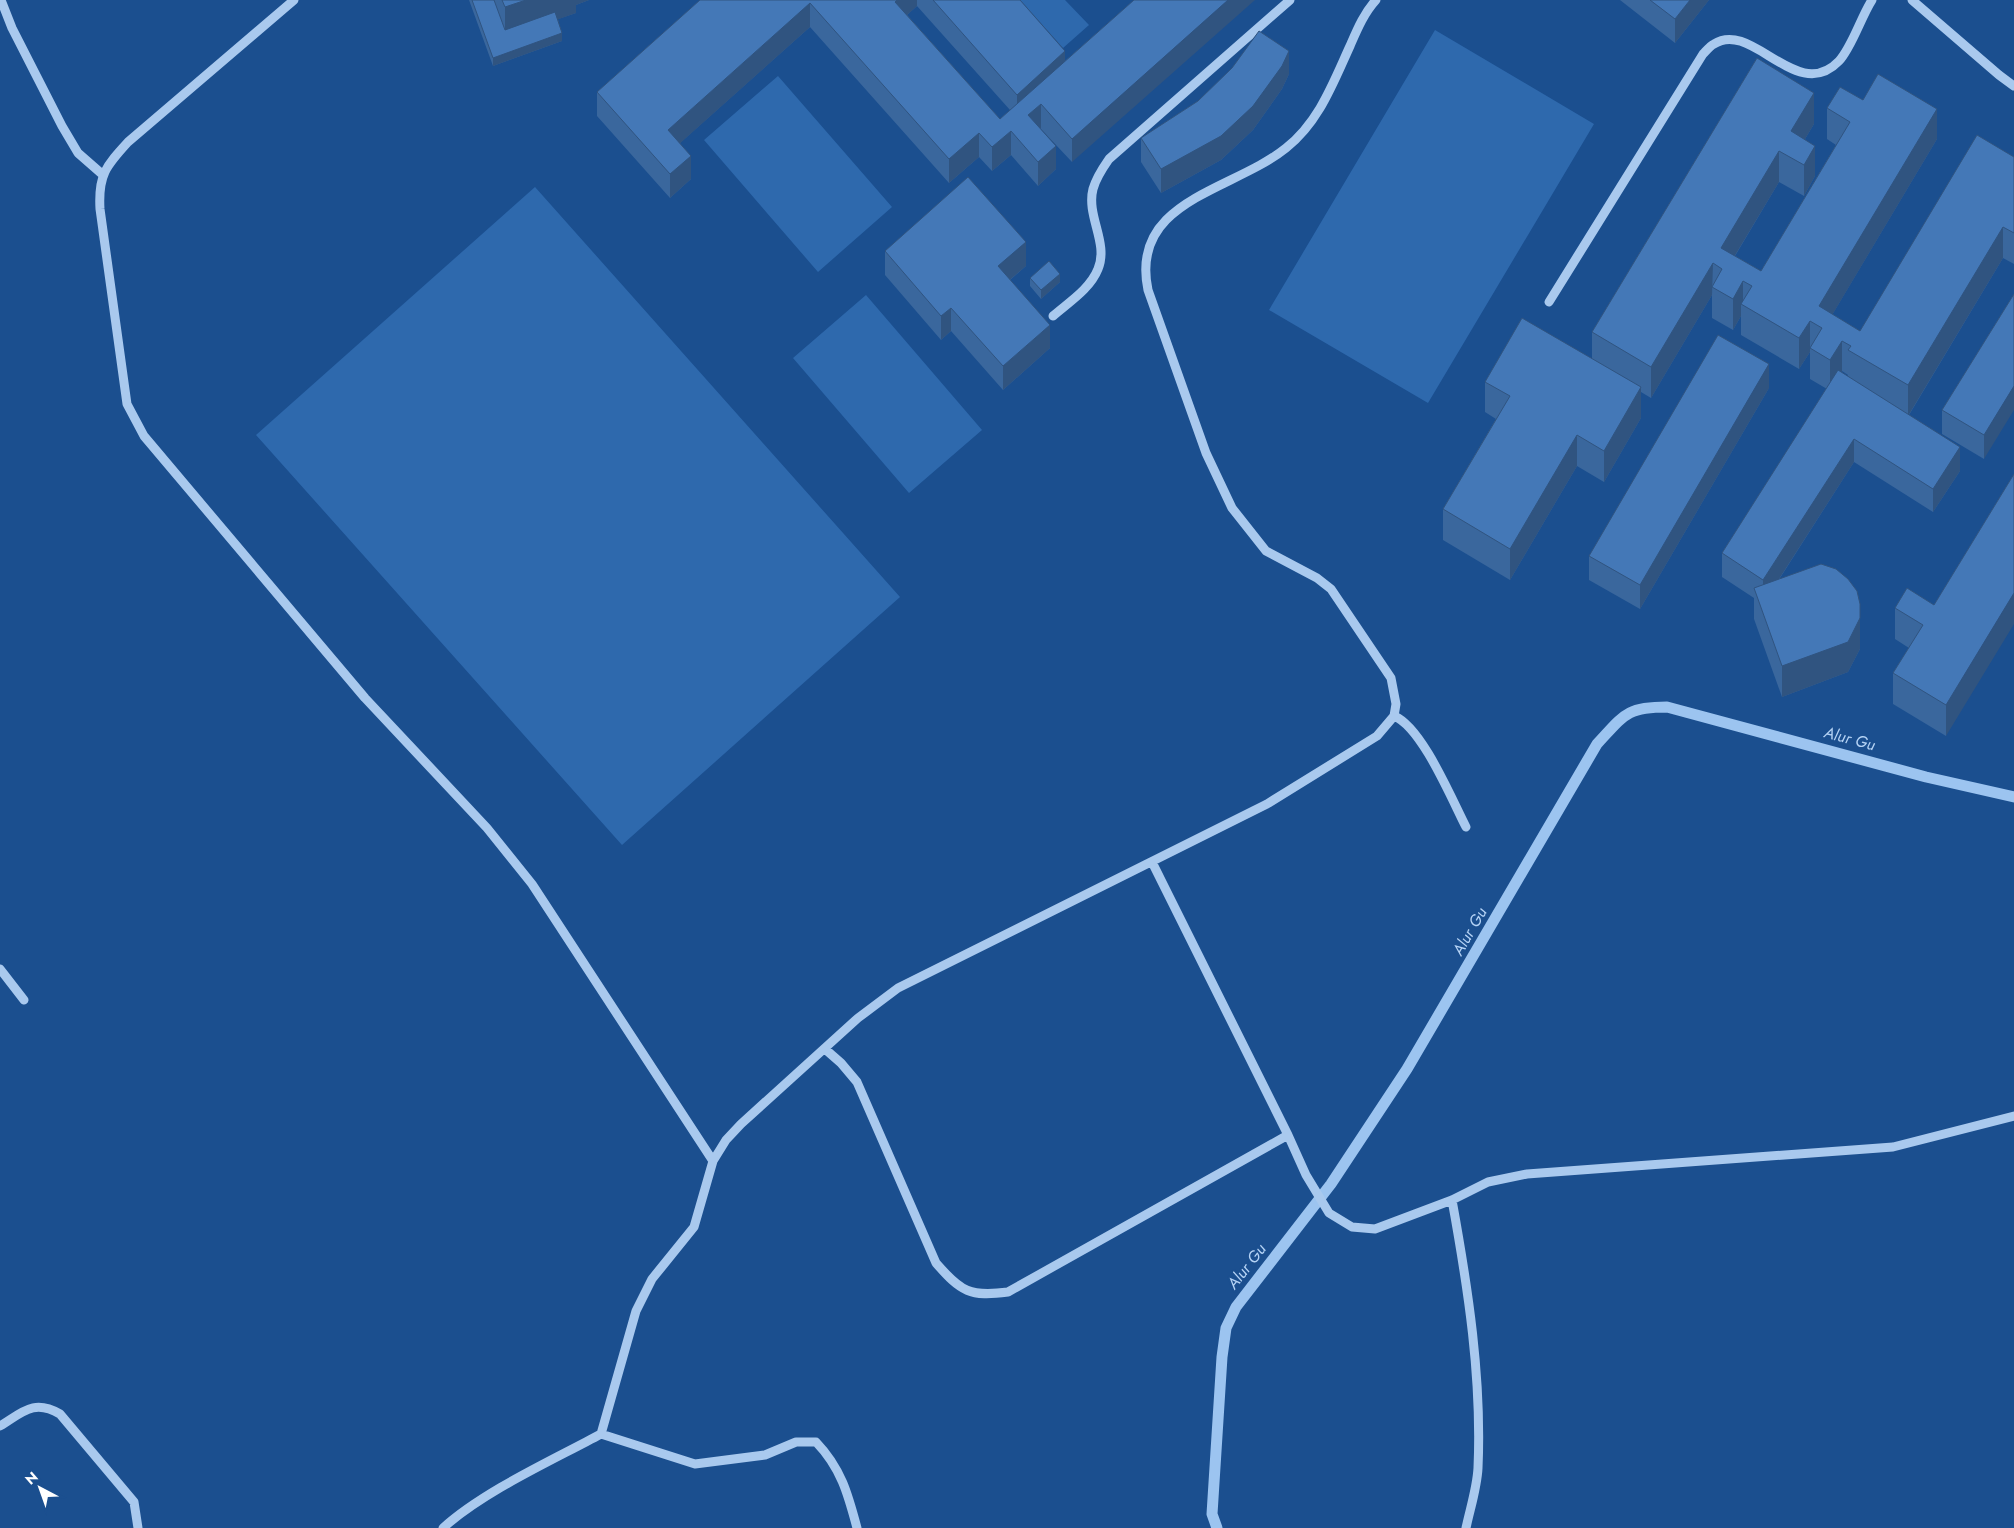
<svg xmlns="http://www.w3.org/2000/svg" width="2014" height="1528" viewBox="0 0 2014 1528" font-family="Jost,sans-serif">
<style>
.green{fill:#2e69ad}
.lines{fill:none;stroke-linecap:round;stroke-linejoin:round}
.stream{stroke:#9cc4f0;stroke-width:11}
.minor{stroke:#a9c9ee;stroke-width:9}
.wall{fill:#3a679d;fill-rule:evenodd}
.shaded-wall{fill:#305480}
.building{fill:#4478b7;stroke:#305480}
.labels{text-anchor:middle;stroke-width:4;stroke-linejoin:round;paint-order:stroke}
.water-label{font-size:16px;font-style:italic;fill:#b5d3f5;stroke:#1b4f8f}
</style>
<rect width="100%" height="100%" fill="#1b4f8f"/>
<path class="green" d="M1020 0H1065L1089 25 1063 48Z
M1435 30 1594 124 1428 403 1269 310Z
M778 76 892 207 818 272 704 140Z
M535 187 900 597 622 845 256 435Z
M866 295 982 430 909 493 793 358Z"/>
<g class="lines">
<path class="stream" d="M1217 1528 1212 1514 1222 1357 1226 1328 1236 1307 1331 1184 1407 1069 1597 744C1624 715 1626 707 1667 707L1926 777 2014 797"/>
<path class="minor" d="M1 0 12 28 62 126 78 153 102 174
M294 0 128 142C106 166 98 175 100 209L127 404 144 436 365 698 487 828 532 884 713 1161
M1912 0 1999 75 2014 86
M1549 302 1703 54C1706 51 1710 46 1714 44 1752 19 1797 105 1839 61 1852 47 1861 17 1872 0
M1053 316C1069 302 1090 289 1098 269 1109 243 1086 216 1093 189 1096 178 1102 169 1109 159L1290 0
M1394 716C1422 727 1452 800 1466 827
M0 969 24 1000
M825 1049 841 1063 857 1082 936 1263C961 1292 970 1297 1008 1292L1288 1135 1152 862
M1288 1135 1306 1175 1329 1213 1352 1227 1375 1229 1452 1200 1488 1182 1527 1174 1893 1147 2014 1116
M1452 1200C1468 1288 1482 1378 1478 1468 1477 1488 1470 1509 1466 1528
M0 1426C23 1412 34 1399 60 1414L134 1502 138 1528
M601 1434 695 1464 765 1455 796 1442H816C841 1468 848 1494 857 1528
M443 1528C484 1491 551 1461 601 1434L636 1311 652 1279 694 1227 713 1161 726 1140 741 1124 858 1018 898 988 1267 804 1377 736 1394 716 1396 704 1391 678 1331 589 1317 578 1266 551 1232 508 1206 453 1148 290C1129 200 1233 191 1286 148 1319 122 1333 83 1350 46 1357 30 1364 13 1376 0"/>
</g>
<path class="wall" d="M469 0H589L576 5V13L558 19 562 41 493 66Z
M700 0H1020L1065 61 1134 0 1072 162 1040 128 1056 169 1038 186 1011 155 992 171 979 157 949 183 810 27 680 143 691 179 670 198 597 116V92ZM917 6 1010 110 1000 119 907 15Z
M1620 0H1709L1675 43Z
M1757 58 1814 124 1805 139 1815 176 1804 196 1779 182 1735 256 1761 271 1836 145 1827 139V108L1863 100 1937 139 1832 315 1860 331 2014 157V264L2003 258 1909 415 1960 471 1933 512 1854 462 1780 578 1860 649 1848 672 1782 697 1754 619V598L1722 577V553L1827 389 1810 379V352L1799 369 1741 335V316L1733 330 1712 318V295L1651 398 1641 392V418L1604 482 1577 466 1510 580 1443 540V509L1496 419 1485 412V382L1592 359V332ZM1842 371 1848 375V377L1841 372Z
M1289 74 1282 89 1253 130 1221 160 1161 193 1141 162V138L1198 101Z
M885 251 1026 266 1010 280 1050 348 1003 390 951 331 941 340 885 275Z
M1030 278 1060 282 1041 299 1030 286Z
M2014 294 1984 459 1942 434V410Z
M1769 388 1640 609 1589 580V556Z
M2014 474 1946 736 1893 704V673L1909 648 1895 639V608L1934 605Z"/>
<path class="shaded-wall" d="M526 0H589L576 5V13L505 38V7Z
M897 0H917V6L895 26V2Z
M1228 0H1255L1072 162V139Z
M1690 0H1709L1675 43V19Z
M810 3V27L668 154V130Z
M562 33V41L493 66V58Z
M1065 51V75L1017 118V95Z
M1289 51V74L1282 89 1253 130 1221 160 1161 193V169Z
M1814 93V124L1793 159 1791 131Z
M1041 104V128L1028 138V115Z
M1937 109V139L1822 332 1819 306Z
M1011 131V155L992 171V147Z
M979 133V157L949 183V159Z
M1056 146V169L1038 186V162Z
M1815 146V176L1804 196V165Z
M1779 151V182L1722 277 1721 248Z
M691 156V179L670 198V174Z
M2003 227V258L1908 416V385Z
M1026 242V266L998 290V266Z
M1713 263 1712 295 1651 398V367Z
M1060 274V282L1041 299V290Z
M1743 281V305L1741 304V316L1733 330V299Z
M951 308V331L941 340V316Z
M1810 321V352L1799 369V338Z
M1050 325V348L1003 390V366Z
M1842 341V371L1830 391V360Z
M1769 364V388L1640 609V585Z
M2014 386V410L1984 459V435Z
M1641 387V418L1604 482V451Z
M1577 435V466L1510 580V549Z
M1854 439V462L1763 604V580Z
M1960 447V471L1933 512V489Z
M2014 593V624L1946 736V705Z
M1860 604V649L1848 672 1782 697V666Z"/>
<path class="building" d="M472 0H494L505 30 555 12 562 33 493 58Z
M502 0H526L505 7Z
M700 0H897L895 2 1000 119 1134 0H1228L1072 139 1041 104 1028 115 1056 146 1038 162 1011 131 992 147 979 133 949 159 810 3 668 130 691 156 670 174 597 92Z
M933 0H1020L1065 51 1017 95Z
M1650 0H1690L1675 19Z
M1259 31 1289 51 1282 66 1253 106 1221 136 1161 169 1141 138 1198 101 1232 68Z
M1757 58 1814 93 1791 131 1815 146 1804 165 1779 151 1721 248 1761 271 1850 122 1827 108 1840 87 1863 100 1878 74 1937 109 1819 306 1860 331 1977 135 2014 157V233L2003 227 1908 385 1848 350 1851 346 1842 341 1830 360 1810 348 1822 328 1810 321 1799 338 1741 304 1752 286 1743 281 1733 299 1712 287 1722 269 1713 263 1651 367 1592 332Z
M968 177 1026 242 998 266 1050 325 1003 366 951 308 941 316 885 251Z
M1049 261 1060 274 1041 290 1030 278Z
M2014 294V386L1984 435 1942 410Z
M1522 318 1641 387 1604 451 1577 435 1510 549 1443 509 1510 396 1485 382Z
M1718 335 1769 364 1640 585 1589 556Z
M1838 370 1960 447 1933 489 1854 439 1763 580 1722 553Z
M2014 474V593L1946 705 1893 673 1923 625 1895 608 1907 588 1934 605Z
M1821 564 1836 569 1848 579 1857 591 1860 604V618L1848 642 1782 666 1754 588Z"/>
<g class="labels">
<g class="water-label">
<text transform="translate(1850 738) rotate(15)" y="6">Alur Gu</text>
<text transform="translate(1469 931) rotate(-60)" y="6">Alur Gu</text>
<text transform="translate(1246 1266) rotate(-52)" y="6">Alur Gu</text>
</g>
</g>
<g transform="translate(40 1488) rotate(319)" stroke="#1b4f8f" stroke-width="4" paint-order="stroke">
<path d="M0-4L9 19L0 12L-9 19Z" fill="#ffffff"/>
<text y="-8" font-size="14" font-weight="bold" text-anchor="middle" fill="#ffffff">N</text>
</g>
</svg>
